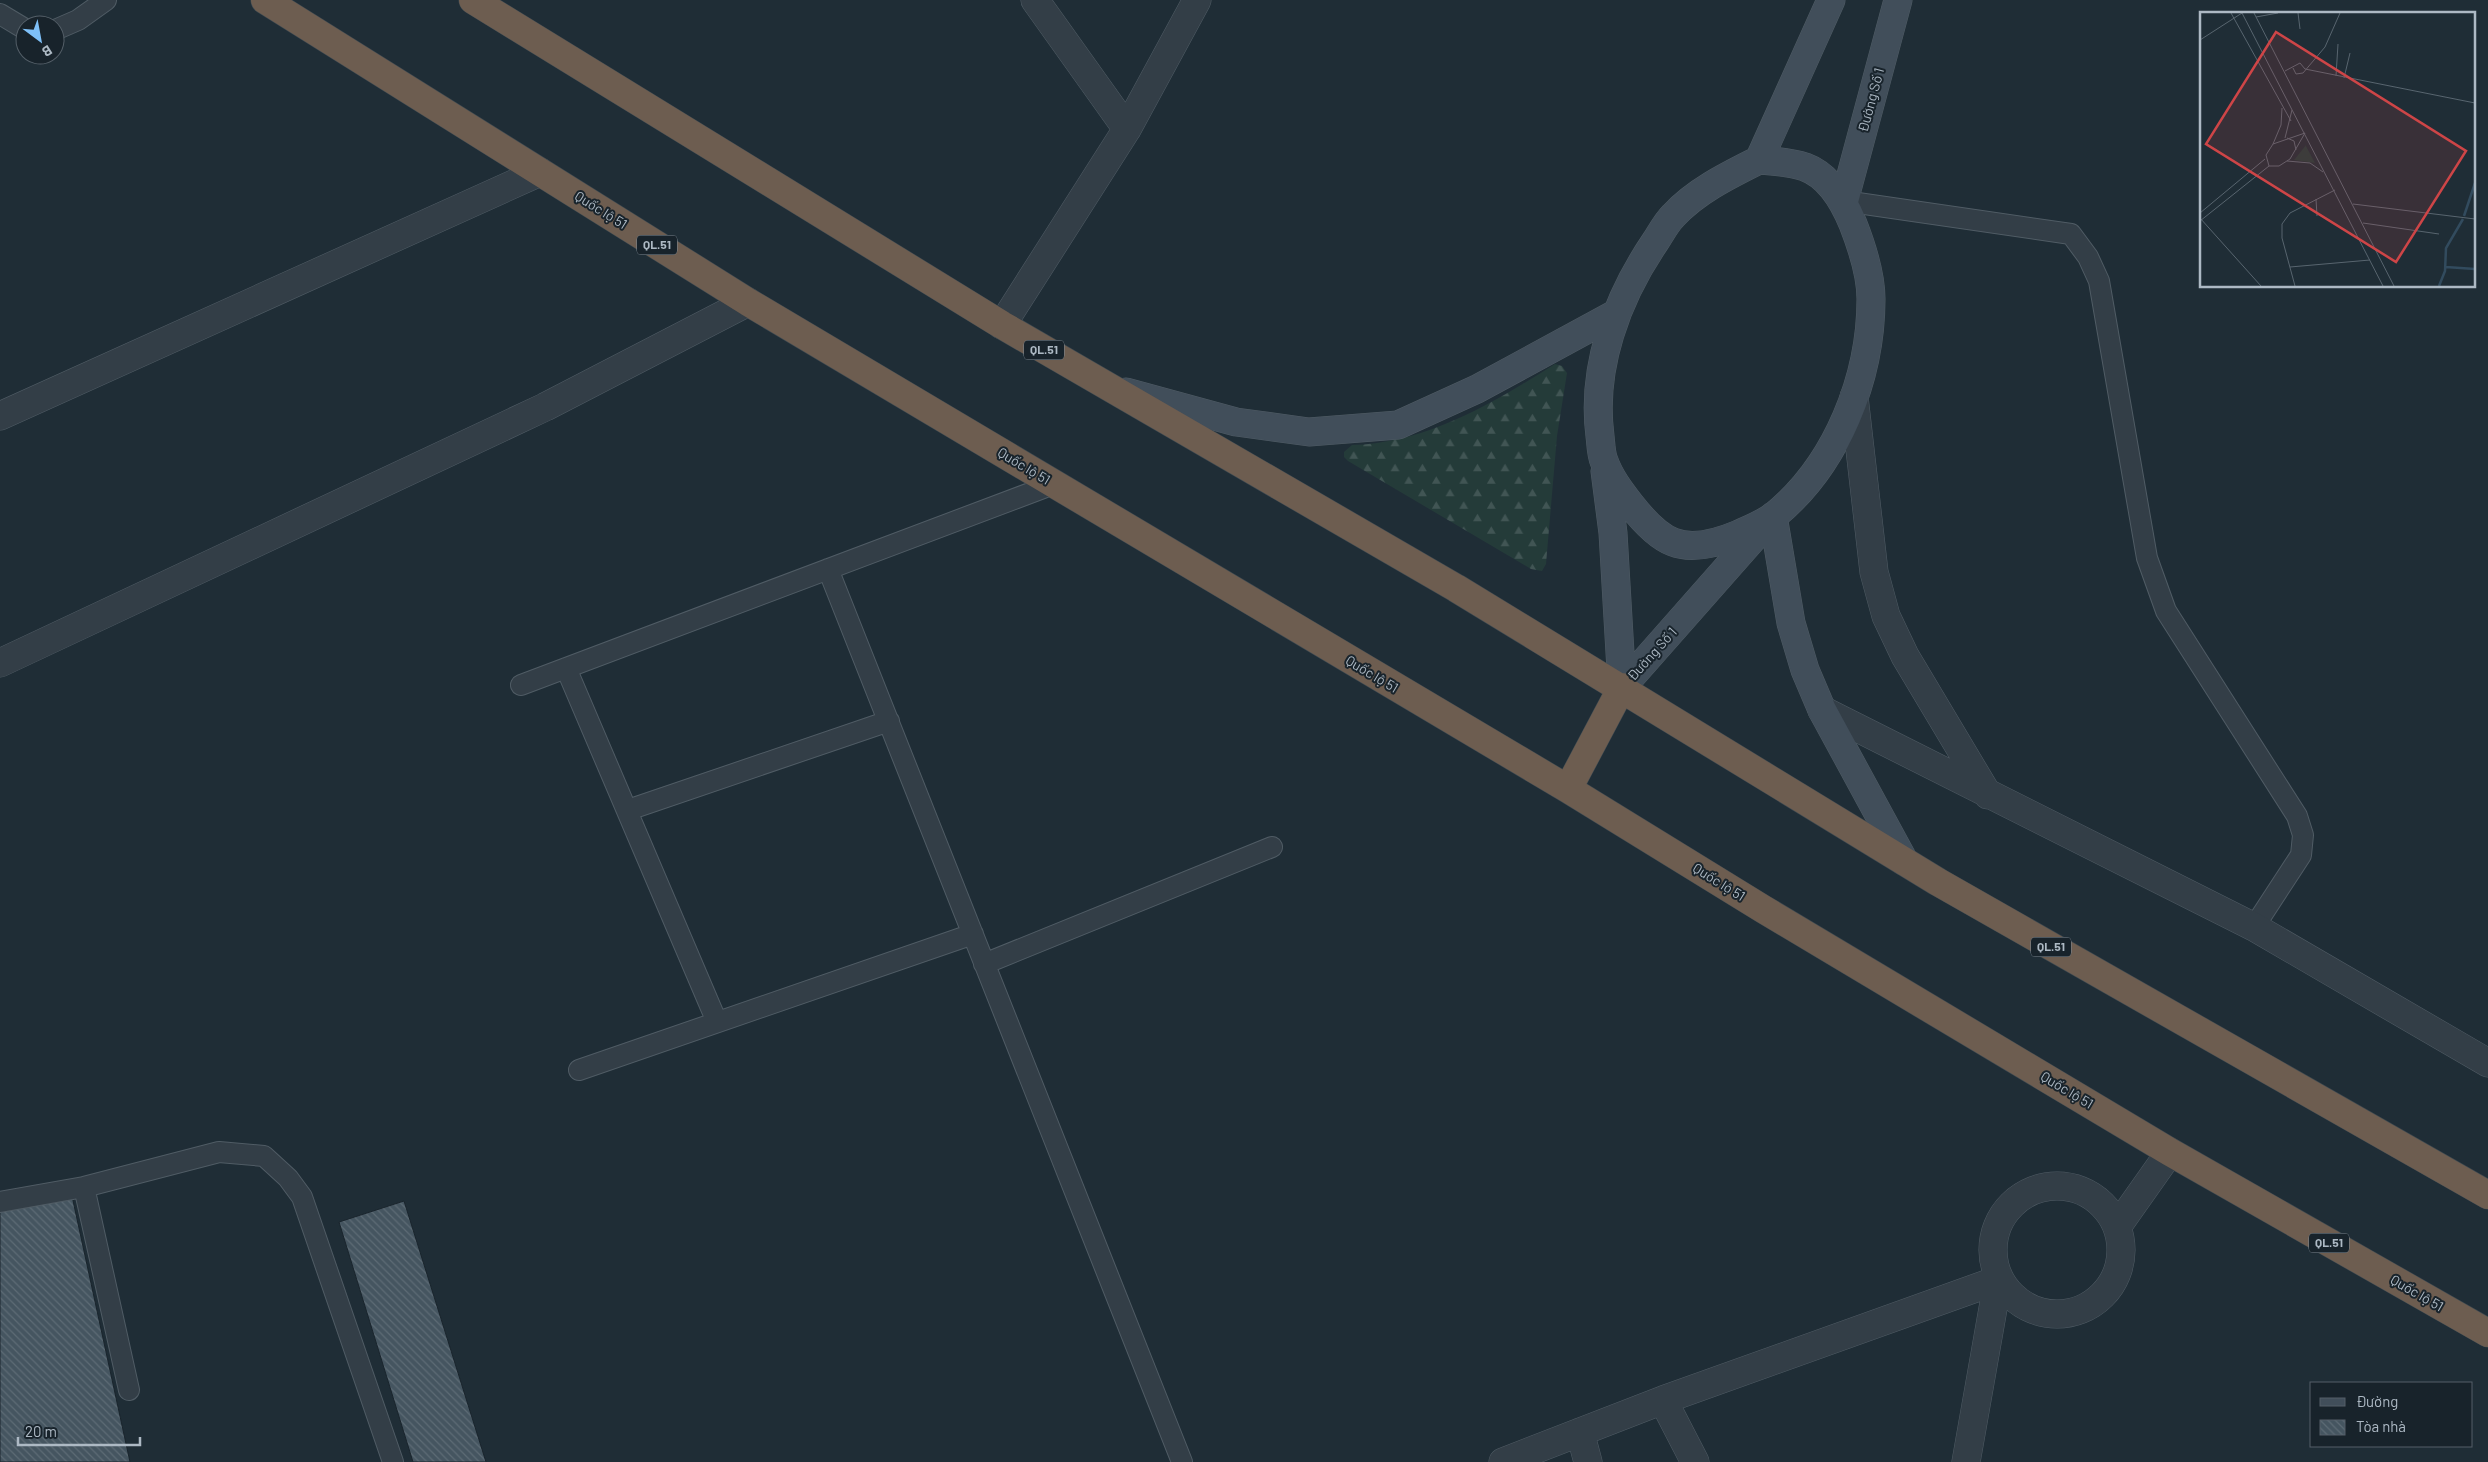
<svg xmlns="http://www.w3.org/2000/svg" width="2488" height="1462" viewBox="0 0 2488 1462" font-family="Barlow,sans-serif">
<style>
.forest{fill:url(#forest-firs)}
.building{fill:url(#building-back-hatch);stroke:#1a252d}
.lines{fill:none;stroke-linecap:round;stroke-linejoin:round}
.lane-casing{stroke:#505c65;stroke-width:22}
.street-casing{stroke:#505c65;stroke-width:29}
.secondary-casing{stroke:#505c65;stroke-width:29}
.highway-casing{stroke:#3d4951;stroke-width:29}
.lane{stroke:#333e47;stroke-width:20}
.street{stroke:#333e47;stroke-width:28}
.secondary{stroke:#414e5a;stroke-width:28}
.highway{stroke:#6d5d50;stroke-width:28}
.labels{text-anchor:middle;stroke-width:4;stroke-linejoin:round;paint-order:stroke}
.shield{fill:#18232b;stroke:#808c96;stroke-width:1}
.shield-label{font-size:12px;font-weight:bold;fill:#adb9c4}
.street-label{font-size:14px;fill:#adb9c4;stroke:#18232b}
.inset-river{fill:none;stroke:#324b5e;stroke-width:2.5}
.inset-road{fill:none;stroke:#58656f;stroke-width:1}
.view{fill:#ce4547;fill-opacity:0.15;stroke:#ce4547;stroke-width:2.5}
.inset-edge{fill:none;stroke:#adb9c4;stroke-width:2.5}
</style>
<defs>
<pattern id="forest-firs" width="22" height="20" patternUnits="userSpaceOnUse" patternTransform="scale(1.25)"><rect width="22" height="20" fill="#243b39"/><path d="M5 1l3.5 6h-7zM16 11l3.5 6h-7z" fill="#415554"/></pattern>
<pattern id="building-back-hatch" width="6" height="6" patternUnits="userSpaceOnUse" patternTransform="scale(1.25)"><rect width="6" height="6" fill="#455560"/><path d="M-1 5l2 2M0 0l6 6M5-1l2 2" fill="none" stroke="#5d6b75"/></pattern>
</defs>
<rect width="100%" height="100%" fill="#1f2d36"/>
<path class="forest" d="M1555 364 1562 366 1567 373 1557 436 1546 564 1542 571 1531 569 1348 461 1344 457V452L1352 445C1427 443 1493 403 1555 364Z"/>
<path class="building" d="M72 1196 130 1462H0V1212Z
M404 1201 486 1462H413L339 1222Z"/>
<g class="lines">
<defs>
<path id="lane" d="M0 14 25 29
M55 30 78 20 106 0
M1844 201 2071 234 2088 257 2099 281 2147 558 2166 611 2297 816 2303 835 2301 855 2254 927
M828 569 1182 1462
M566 668 717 1022
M521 685 1054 484
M628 810 889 721
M984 964 1272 847
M579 1070 973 934
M84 1187 129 1390
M0 1202 84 1187 219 1152 264 1156 288 1178 302 1197 393 1462"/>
<path id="street" d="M1035 0 1127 129
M1002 325 1127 129 1197 0
M1854 397 1874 572 1886 616 1905 656 1988 795
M0 416 540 172
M0 663 545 407 748 302
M1822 710 2254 927 2488 1063
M1993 1250a64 64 0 1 1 128 0a64 64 0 1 1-128 0Z
M2117 1227 2170 1152
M1663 1400 1695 1462
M1580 1432 1588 1462
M1503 1462 1663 1400 1998 1280
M1966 1462 1998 1280"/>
<path id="secondary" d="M1759 160C1774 161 1790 162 1805 167 1830 176 1844 202 1853 224 1862 247 1871 274 1871 299 1871 378 1837 464 1775 515 1765 523 1750 529 1739 534 1720 542 1693 550 1673 542 1657 536 1642 519 1631 505 1621 492 1610 478 1604 461 1601 454 1601 444 1600 436 1591 367 1617 298 1655 242 1661 233 1666 223 1673 216 1696 191 1729 175 1759 160Z
M1759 160 1831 0
M1844 201 1898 0
M1126 392 1236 422 1309 432 1398 425 1477 389 1617 313
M1605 471 1613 533 1622 687
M1773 516 1791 623 1805 670 1822 710 1904 861
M1622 687 1764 526"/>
<path id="highway" d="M265 0 748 302 1568 789 1763 909 2170 1152 2488 1333
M473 0 1002 325 1456 588 1938 882 2488 1195
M1568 789 1622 687"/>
</defs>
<use href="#lane" class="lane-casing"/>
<use href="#street" class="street-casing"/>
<use href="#secondary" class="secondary-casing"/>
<use href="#highway" class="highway-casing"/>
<use href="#lane" class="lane"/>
<use href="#street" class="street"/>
<use href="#secondary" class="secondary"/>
<use href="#highway" class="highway"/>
</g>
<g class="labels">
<g class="shield">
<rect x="637" y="235.5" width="40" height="19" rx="4"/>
<rect x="1024" y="340.5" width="40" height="19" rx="4"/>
<rect x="2031" y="937.5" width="40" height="19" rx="4"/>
<rect x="2309" y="1233.5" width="40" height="19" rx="4"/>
</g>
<g class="shield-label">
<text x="657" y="249">QL.51</text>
<text x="1044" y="354">QL.51</text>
<text x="2051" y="951">QL.51</text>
<text x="2329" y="1247">QL.51</text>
</g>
<g class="street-label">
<text transform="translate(1871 100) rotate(-75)" y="5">Đường Số 1</text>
<text transform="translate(601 210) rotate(32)" y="5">Quốc lộ 51</text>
<text transform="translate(1024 466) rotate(31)" y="5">Quốc lộ 51</text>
<text transform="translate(1652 654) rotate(-48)" y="5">Đường Số 1</text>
<text transform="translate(1372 674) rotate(31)" y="5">Quốc lộ 51</text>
<text transform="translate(1719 882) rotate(32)" y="5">Quốc lộ 51</text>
<text transform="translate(2067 1090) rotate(31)" y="5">Quốc lộ 51</text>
<text transform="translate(2417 1293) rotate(30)" y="5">Quốc lộ 51</text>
</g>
</g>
<g transform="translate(2200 12)">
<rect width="275" height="275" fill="#1f2d36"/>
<path d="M106 133V134L115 151 94 148Z" fill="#243b39"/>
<path class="inset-river" d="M264 204 275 171M246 255 275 257M239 274 245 259 246 236 263 207"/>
<path class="inset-road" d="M31 1 91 109M42 1 183 274M54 1 194 274M98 1 100 17M56 5 78 1M0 28 42 1M93 56 96 62 103 61 125 35 140 1M85 59 100 51 105 57 275 91M136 64 138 32M144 66 150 41M85 126 92 98M87 126 94 129 96 138M73 132 81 113 82 96M87 149 110 151 123 160M69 154 66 143 73 132 105 121M69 154H79L90 147 105 121M116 187 117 204M153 192 275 207M0 201 65 147M0 206 61 274M0 209 69 154M163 211 239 222M90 255 170 248M95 274 82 226V212L90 201 135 178"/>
<path class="view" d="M76 20 266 139 196 250 6 132Z"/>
<rect width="275" height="275" class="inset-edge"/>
</g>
<rect x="2310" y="1382" width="162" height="65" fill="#18232b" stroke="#545f68"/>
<rect x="2320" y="1398" width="25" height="8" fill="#414e5a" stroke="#545f68"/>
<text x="2356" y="1407" font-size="15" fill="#adb9c4">Đường</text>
<rect x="2320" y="1420" width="25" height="15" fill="url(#building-back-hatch)" stroke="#545f68"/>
<text x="2356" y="1432" font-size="15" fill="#adb9c4">Tòa nhà</text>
<g transform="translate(40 40) rotate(148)"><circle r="24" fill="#18232b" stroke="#545f68"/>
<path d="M0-4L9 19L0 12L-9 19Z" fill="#7ec0f8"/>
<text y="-8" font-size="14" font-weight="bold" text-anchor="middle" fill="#adb9c4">B</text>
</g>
<path d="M18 1437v8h122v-8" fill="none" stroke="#adb9c4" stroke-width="2.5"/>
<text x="25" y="1437" font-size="15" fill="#adb9c4" stroke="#18232b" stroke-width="4" paint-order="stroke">20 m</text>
</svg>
